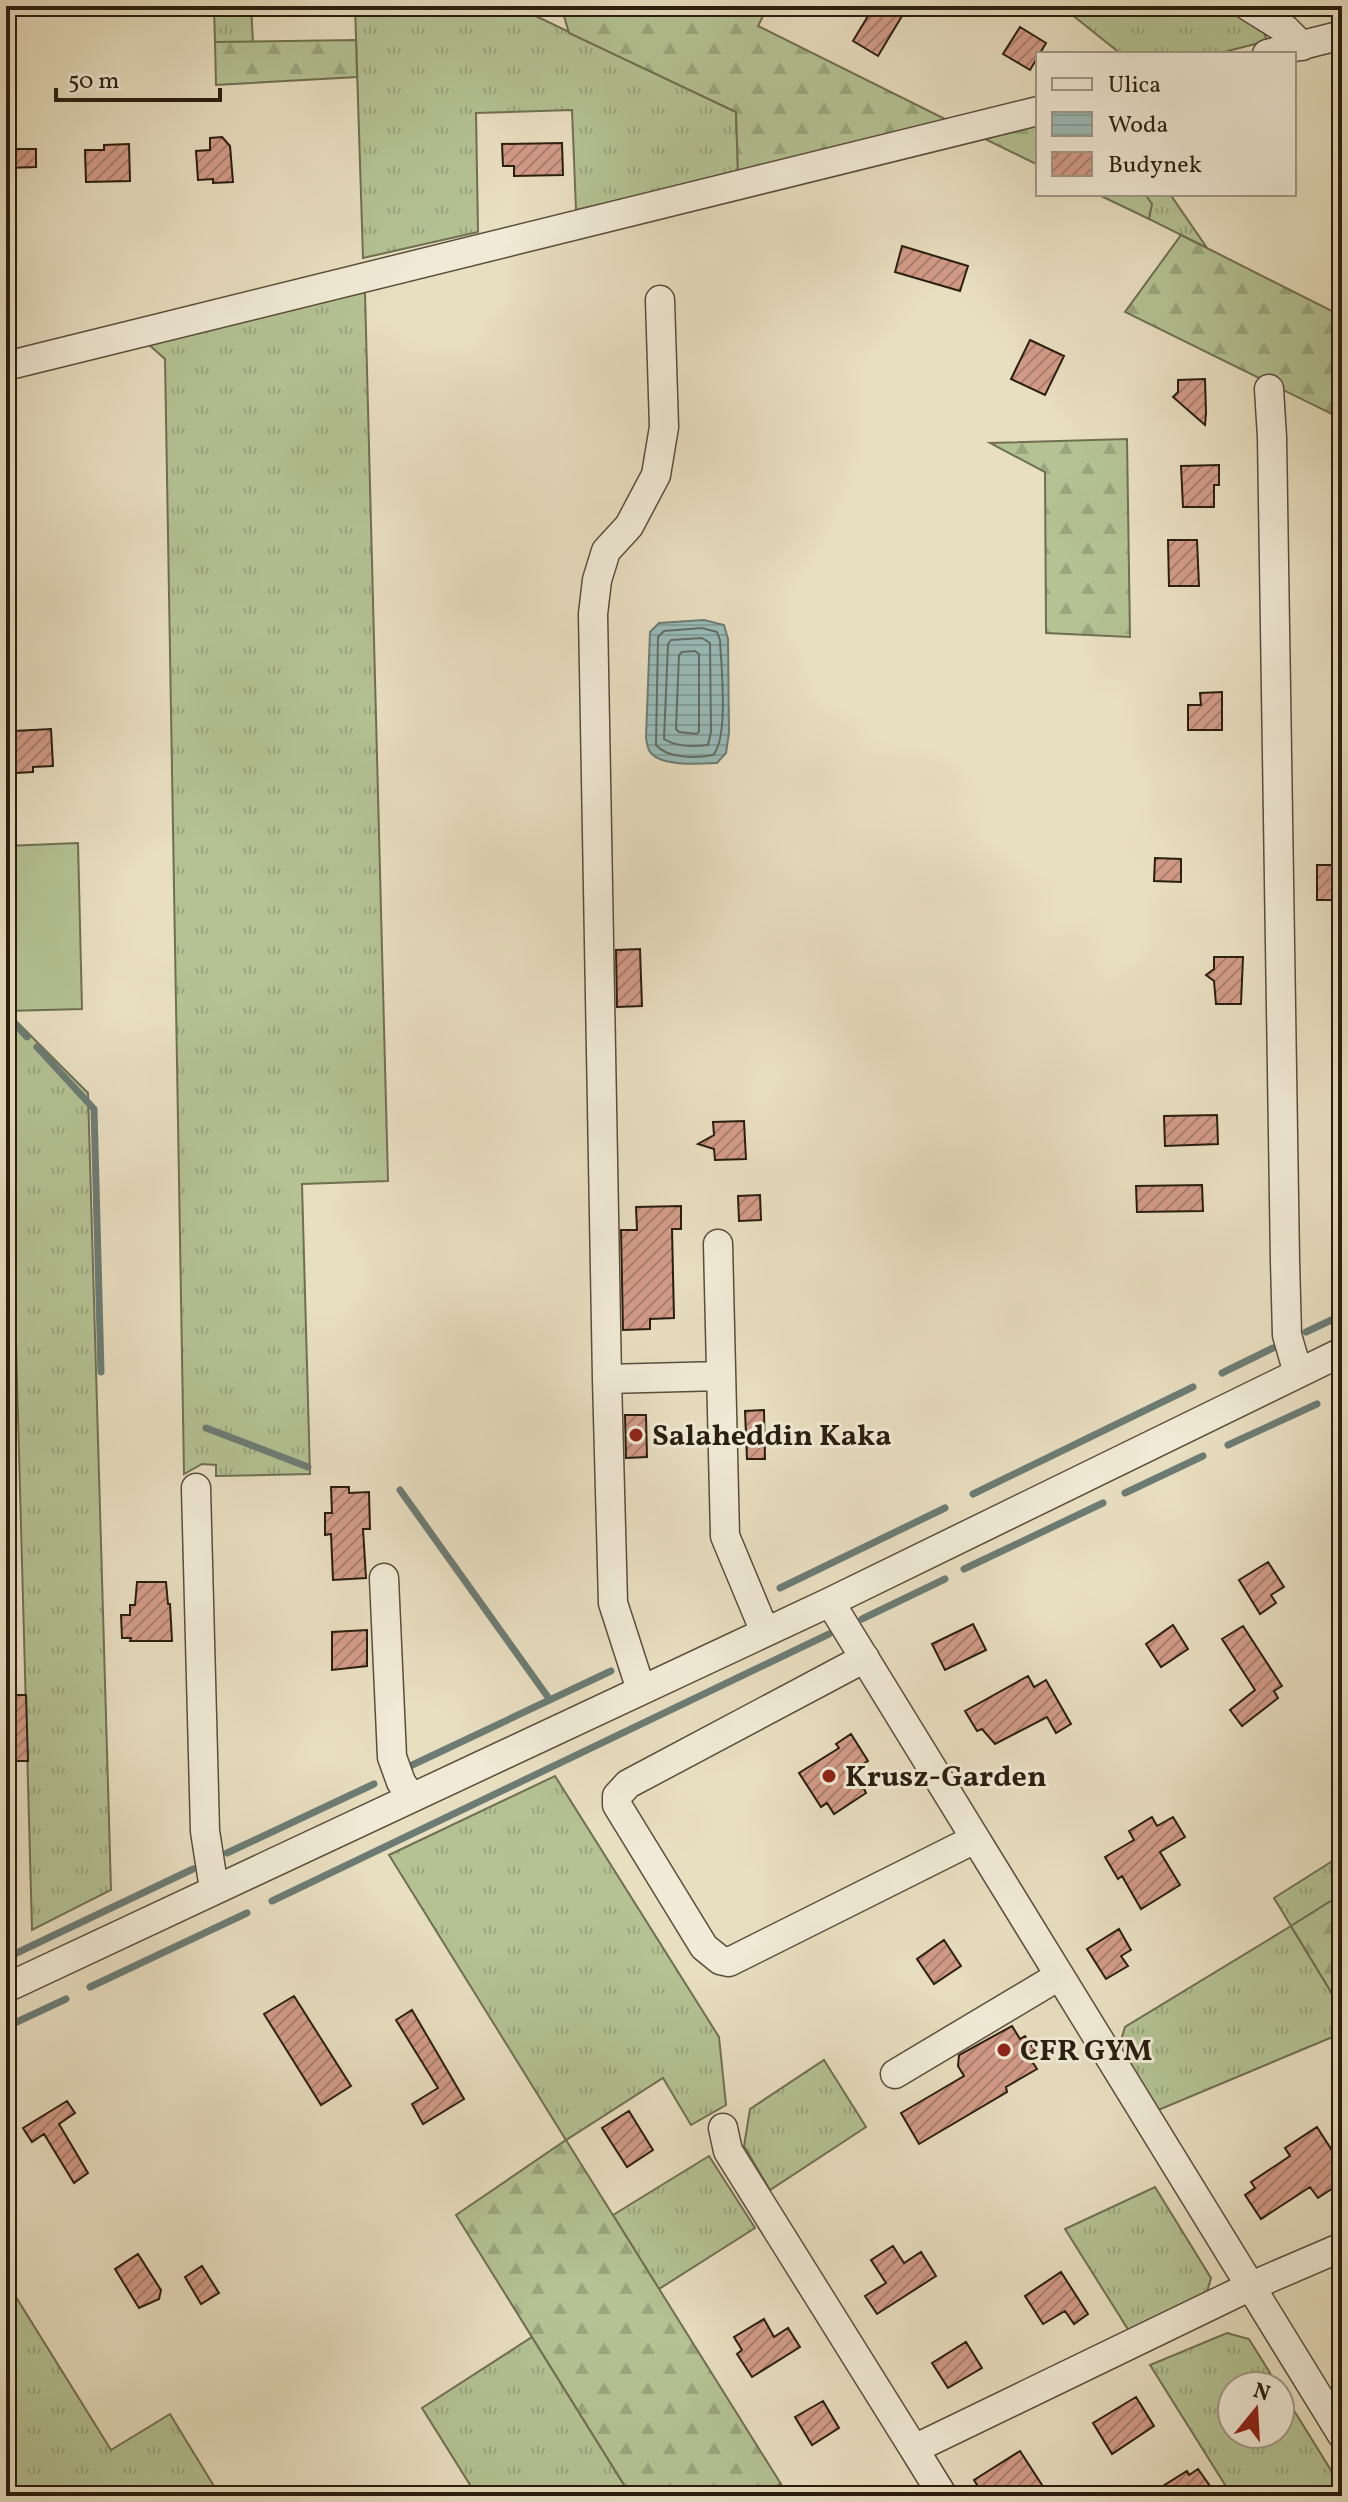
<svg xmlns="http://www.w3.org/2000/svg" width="1348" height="2502" viewBox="0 0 1348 2502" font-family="Vollkorn,serif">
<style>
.grass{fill:url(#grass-tufts);stroke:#6f7052;stroke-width:2}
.forest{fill:url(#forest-firs);stroke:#6f7052;stroke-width:2}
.pitch{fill:#b4c294;stroke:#6f7052;stroke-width:2}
.water{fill:url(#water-rules);stroke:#6c7c74;stroke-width:2}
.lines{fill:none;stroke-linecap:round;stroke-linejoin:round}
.shore{stroke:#616c64;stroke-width:2}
.stream{stroke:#6c7c74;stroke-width:7}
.building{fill:url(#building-hatch);stroke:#2a1e0f;stroke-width:2}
.minor-casing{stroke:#5a4e3b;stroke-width:31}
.minor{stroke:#f0ead6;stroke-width:28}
.poi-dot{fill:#8f2418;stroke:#f0ead6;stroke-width:3}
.labels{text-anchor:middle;stroke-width:6;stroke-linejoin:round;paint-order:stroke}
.poi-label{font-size:30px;font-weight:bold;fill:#2a1e0f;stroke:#f0ead6;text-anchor:start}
</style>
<defs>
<pattern id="grass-tufts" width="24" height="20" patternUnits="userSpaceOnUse" patternTransform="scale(2)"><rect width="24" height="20" fill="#b4c294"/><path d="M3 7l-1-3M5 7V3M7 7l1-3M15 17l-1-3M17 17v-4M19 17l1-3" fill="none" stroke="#9ba67e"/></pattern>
<pattern id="forest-firs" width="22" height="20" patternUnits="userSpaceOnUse" patternTransform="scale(2)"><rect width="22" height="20" fill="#b4c294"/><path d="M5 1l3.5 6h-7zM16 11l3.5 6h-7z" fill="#9ba67e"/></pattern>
<pattern id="water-rules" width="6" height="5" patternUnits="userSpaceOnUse" patternTransform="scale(2)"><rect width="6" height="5" fill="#98bbb8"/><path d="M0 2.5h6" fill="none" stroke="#83a09d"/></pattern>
<pattern id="building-hatch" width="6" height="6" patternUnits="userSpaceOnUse" patternTransform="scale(2)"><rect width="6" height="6" fill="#d29b88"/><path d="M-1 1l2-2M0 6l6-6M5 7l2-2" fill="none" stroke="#ab7e6e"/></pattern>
</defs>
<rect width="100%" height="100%" fill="#e8dec0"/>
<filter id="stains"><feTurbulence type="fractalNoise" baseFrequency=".0025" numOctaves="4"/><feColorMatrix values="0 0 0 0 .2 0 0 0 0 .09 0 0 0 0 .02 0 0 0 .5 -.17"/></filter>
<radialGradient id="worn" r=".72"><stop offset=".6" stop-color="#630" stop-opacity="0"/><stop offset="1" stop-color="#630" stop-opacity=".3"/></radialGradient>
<path class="grass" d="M214 6H251L253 42H215Z
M355 6H515L736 112 738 173 576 210 572 110 476 113 478 232 363 258Z
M1061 6H1232L1259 19 1267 41 1216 54H1121Z
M1145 194H1170L1207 248 1149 219 1151 204Z
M365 292 388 1181 302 1184 310 1474 216 1476V1465L202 1464 184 1474 165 359 148 344Z
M7 1012 88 1093 111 1890 32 1930Z
M555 1776 719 2037 726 2105 691 2125 663 2078 566 2140 389 1855Z
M1342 1855V1894L1291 1926 1342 2010V2033L1156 2111 1118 2050 1125 2027 1291 1926 1274 1898Z
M824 2060 866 2127 770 2190 744 2146 750 2109Z
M709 2156 755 2228 659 2289 613 2215Z
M1155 2187 1211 2278 1205 2299 1129 2331 1065 2229Z
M6 2281 111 2450 170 2414 220 2496H6Z
M1227 2333 1249 2339 1278 2386H1232V2434H1280V2388L1342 2488V2496H1232L1150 2365Z
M532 2337 631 2496H477L422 2408Z"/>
<path class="forest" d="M561 6H768L758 26 951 122 738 173 736 112 569 33Z
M356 40 357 77 216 85 215 42Z
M1038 124V165L985 139Z
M1097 194H1145L1152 204 1149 219Z
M1181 235 1342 316V419L1125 312Z
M1127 439 1130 637 1046 633 1045 472 990 443Z
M1342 1894V2010L1291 1926Z
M566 2140 781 2484 754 2496H631L456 2215Z"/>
<path class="pitch" d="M78 843 82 1009 6 1011V846Z"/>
<path class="water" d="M704 620 724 625 728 639 729 733 726 753 717 763C700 764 657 767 649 750 648 749 646 739 646 737L650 632 659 623Z"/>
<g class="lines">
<path class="shore" d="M702 628 717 632 720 640C721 664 729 738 713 755 697 758 668 759 656 745L658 637 664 631Z
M702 638 710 643 711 732 708 745C693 747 676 747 664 739L668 644 671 640Z
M695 651 699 654V731L697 734 679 732 676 729 679 655 682 652Z"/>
<path class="stream" d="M15 1024 27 1037
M37 1047 94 1109 101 1372
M1306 1332 1342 1315
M1222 1373 1273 1348
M1338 1395 1342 1393
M206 1428 308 1467
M1228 1445 1317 1404
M400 1490 550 1700
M1125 1493 1203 1456
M973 1494 1193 1387
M964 1569 1103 1503
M780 1588 945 1508
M862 1619 945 1579
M408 1767 611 1671
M227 1853 374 1784
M272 1901 829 1634
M6 1958 193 1869
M90 1987 247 1913
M6 2027 66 1999"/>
</g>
<path class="building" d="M874 6H908L878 56 853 41Z
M1020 27 1046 43 1030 70 1003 54Z
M222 137 230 146 233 182 213 183V179L198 180 196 151 210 150V138Z
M562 143 563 175 514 176V166H503L502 144Z
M129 144 130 181 86 182 85 150H104V145Z
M6 149H36V167L6 168Z
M902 246 968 266 960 291 895 272Z
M1030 340 1064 356 1045 395 1011 379Z
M1205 379 1206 413 1205 425 1173 397 1178 392V380Z
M1219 465V485H1214V507H1183L1181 466Z
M1168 540H1197L1199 586H1169Z
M1222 692V730H1188V705H1201L1200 693Z
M51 729 53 766 33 767V772L16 773 14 731Z
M1155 858 1181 859V882L1154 881Z
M1317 865H1342V900H1317Z
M640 949 642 1006 617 1007 616 950Z
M1214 957H1243L1241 1004H1216L1214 981 1206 975 1214 969Z
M1217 1115 1218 1144 1165 1146 1164 1116Z
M744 1121 746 1159 715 1160 714 1149 698 1144 714 1135 713 1122Z
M1202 1185 1203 1211 1137 1212 1136 1186Z
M760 1195 761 1220 739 1221 738 1196Z
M681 1206V1229H672L674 1318 650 1319V1329L623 1330 621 1230H637L636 1207Z
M764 1410 765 1459H747L745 1411Z
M625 1415H646L647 1457 626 1458Z
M331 1487H349V1493L369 1492 370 1529H363L366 1578 333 1580 331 1534 325 1535V1513H332Z
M1268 1562 1284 1587 1271 1595 1276 1603 1260 1614 1239 1580Z
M137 1582H166L168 1604H170L172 1641H130L131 1638H122L121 1615H130V1605H135Z
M973 1624 986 1650 945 1670 932 1644Z
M1173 1625 1188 1649 1161 1667 1146 1644Z
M1243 1626 1282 1686 1274 1691 1278 1698 1242 1726 1230 1710 1255 1690 1222 1639Z
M367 1630V1666L332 1670V1632Z
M1028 1676 1034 1687 1046 1680 1071 1724 1056 1733 1047 1717 995 1744 982 1729 977 1731 965 1711Z
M6 1695H26L28 1761H6Z
M851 1734 868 1761 855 1769 866 1793 834 1814 827 1803 821 1807 799 1773 839 1748 836 1744Z
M1152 1817 1157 1826 1173 1817 1185 1837 1160 1852 1180 1885 1141 1909 1122 1876 1118 1879 1105 1857 1134 1840 1129 1831Z
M1119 1929 1131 1950 1121 1956 1128 1966 1106 1979 1087 1949Z
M944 1940 961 1966 934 1984 917 1959Z
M294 1996 351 2086 321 2105 264 2014Z
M412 2010 464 2099 423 2124 412 2104 438 2088 396 2020Z
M1012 2026 1020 2039 1025 2036 1035 2051 1028 2055 1037 2069 1006 2087 1007 2092 919 2144 901 2113 964 2076 958 2066 959 2055Z
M67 2101 75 2113 59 2124 88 2173 74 2183 44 2134 32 2142 23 2128Z
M629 2111 653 2150 627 2167 602 2128Z
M1317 2127 1342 2166V2182L1318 2198 1310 2187 1261 2219 1245 2195 1255 2188 1251 2182 1290 2156 1285 2148Z
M893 2246 904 2263 921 2252 936 2276 877 2314 865 2296 886 2283 871 2260Z
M138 2254 161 2290 159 2299 139 2308 115 2269Z
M202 2266 219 2293 201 2304 185 2277Z
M1061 2272 1088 2314 1074 2324 1065 2311 1043 2324 1025 2296Z
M764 2319 774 2337 788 2328 800 2347 752 2377 737 2354 742 2350 734 2337Z
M966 2342 982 2368 948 2388 932 2363Z
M1136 2397 1154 2426 1112 2454 1093 2423Z
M823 2401 839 2428 812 2445 795 2417Z
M1020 2451 1042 2485 1025 2496H984L974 2480Z
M1198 2469 1210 2486 1194 2496H1147L1187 2471 1189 2475Z"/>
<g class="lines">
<defs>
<path id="minor" d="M1248 6 1285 29 1302 46
M1267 54 1342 35
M660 300 664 427 656 475 629 526 606 551 597 580 593 614 607 1379 721 1376
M6 366 1038 111
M1269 389 1272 437 1285 1261 1287 1335 1298 1373
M718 1244 725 1536 765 1632
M607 1379 613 1603 641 1690
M196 1488 205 1831 214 1889
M384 1578 392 1757 401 1782 411 1797
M830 1602 1342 2435
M865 1658 628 1784 617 1796V1805L704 1947 720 1960 729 1962 975 1839
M6 1988 830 1602 1342 1352
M895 2074 1059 1976
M723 2128 728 2151 914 2449
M943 2496 914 2449 1249 2287 1342 2247"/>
</defs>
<use href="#minor" class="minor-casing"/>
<use href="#minor" class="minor"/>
</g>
<g class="poi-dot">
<circle cx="636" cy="1435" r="8"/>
<circle cx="829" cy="1776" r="8"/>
<circle cx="1004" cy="2050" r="8"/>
</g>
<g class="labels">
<g class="poi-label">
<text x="652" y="1445">Salaheddin Kaka</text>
<text x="845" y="1786">Krusz-Garden</text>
<text x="1020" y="2060">CFR GYM</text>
</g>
</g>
<rect width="1348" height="2502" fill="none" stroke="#e8dec0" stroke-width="32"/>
<rect x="8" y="8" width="1332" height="2486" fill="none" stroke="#2a1e0f" stroke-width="4"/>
<rect x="16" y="16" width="1316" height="2470" fill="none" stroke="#2a1e0f" stroke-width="2"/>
<rect x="1036" y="52" width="260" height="144" fill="#f0ead6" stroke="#a19886" stroke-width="2"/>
<rect x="1052" y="78" width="40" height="12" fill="#f0ead6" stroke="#a19886" stroke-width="2"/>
<text x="1108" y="92" font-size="24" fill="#2a1e0f">Ulica</text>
<rect x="1052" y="112" width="40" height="24" fill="url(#water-rules)" stroke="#a19886" stroke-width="2"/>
<text x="1108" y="132" font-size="24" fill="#2a1e0f">Woda</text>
<rect x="1052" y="152" width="40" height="24" fill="url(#building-hatch)" stroke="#a19886" stroke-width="2"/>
<text x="1108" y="172" font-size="24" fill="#2a1e0f">Budynek</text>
<g transform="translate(1256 2410) rotate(18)"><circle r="38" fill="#f0ead6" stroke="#a19886" stroke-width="2"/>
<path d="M0-6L14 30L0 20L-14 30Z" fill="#8f2418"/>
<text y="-12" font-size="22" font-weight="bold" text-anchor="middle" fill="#2a1e0f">N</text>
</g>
<path d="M56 88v12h164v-12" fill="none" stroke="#2a1e0f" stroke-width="4"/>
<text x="68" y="88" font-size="24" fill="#2a1e0f" stroke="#f0ead6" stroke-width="6" paint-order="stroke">50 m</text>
<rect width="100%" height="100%" filter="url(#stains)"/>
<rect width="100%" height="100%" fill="url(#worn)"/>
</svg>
